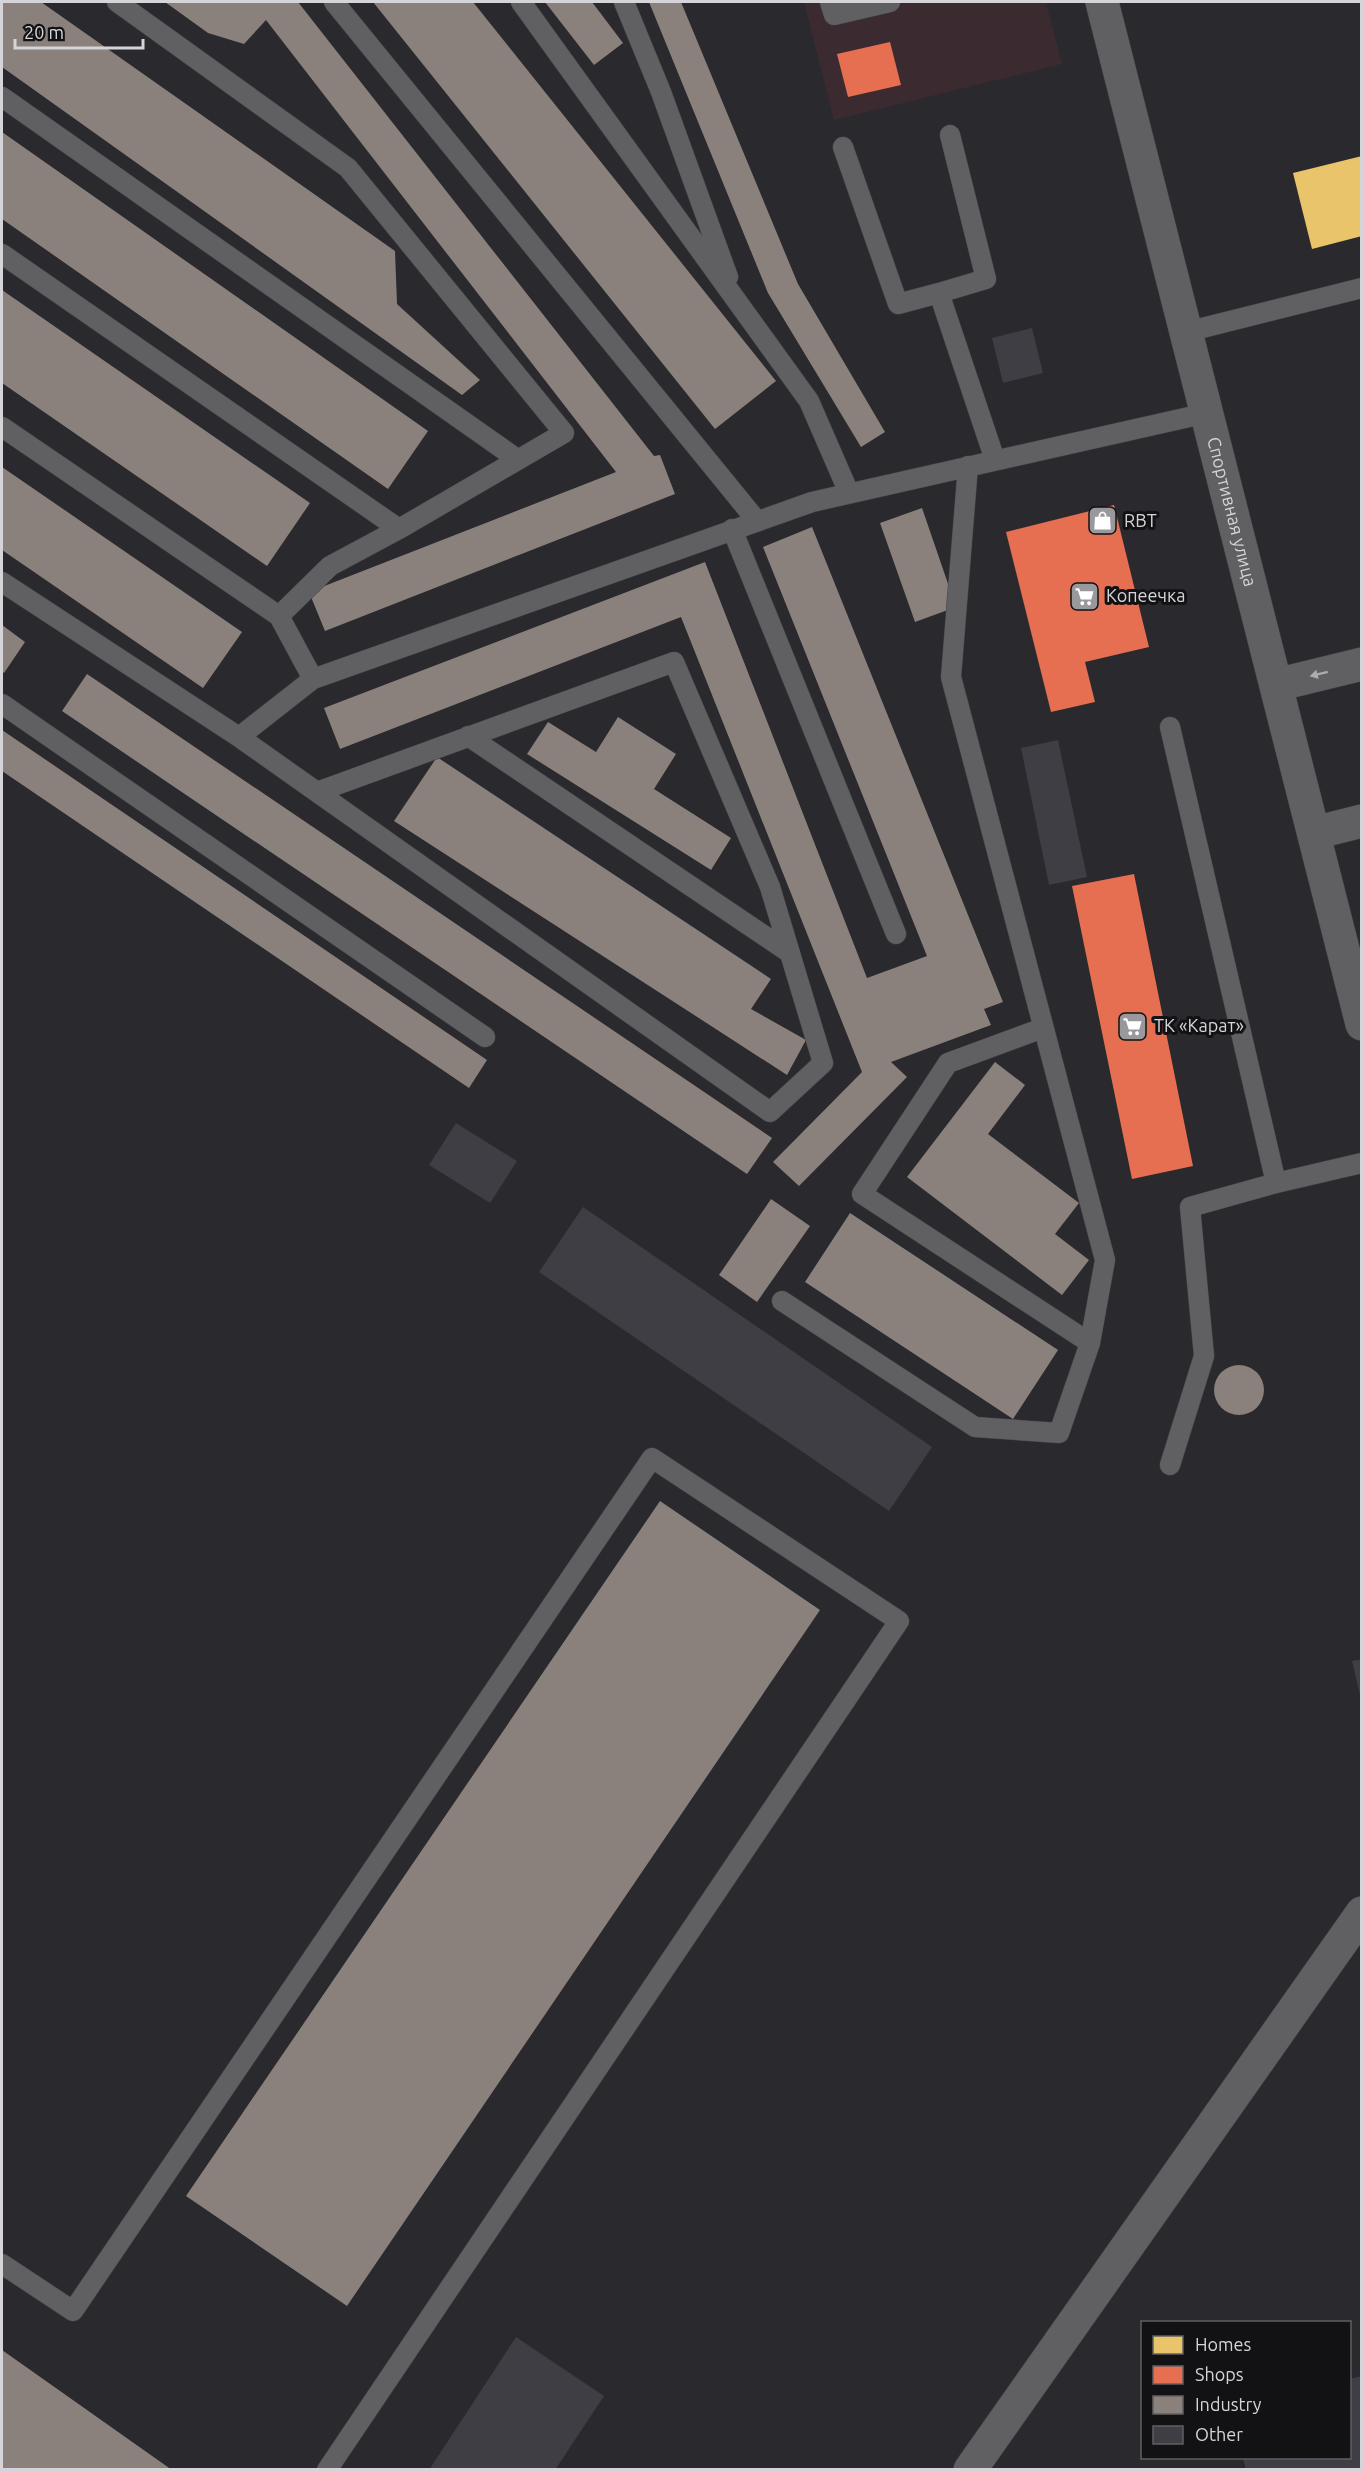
<svg xmlns="http://www.w3.org/2000/svg" width="1363" height="2471" viewBox="0 0 1363 2471" font-family="Ubuntu,sans-serif">
<style>
.commercial{fill:#3b2b30}
.homes{fill:#e9c46a}
.shops{fill:#e76f51}
.industry{fill:#8a817c}
.building{fill:#3f3e45}
.lines{fill:none;stroke-linecap:round;stroke-linejoin:round}
.service-casing{stroke:#454549;stroke-width:21}
.minor-casing{stroke:#454549;stroke-width:34}
.tertiary-casing{stroke:#454549;stroke-width:34}
.service{stroke:#605f62;stroke-width:20}
.minor{stroke:#605f62;stroke-width:33}
.tertiary{stroke:#605f62;stroke-width:33}
.oneway{fill:#acabaf}
.labels{text-anchor:middle;stroke-width:6;stroke-linejoin:round;paint-order:stroke}
.street-label{font-size:18px;fill:#d5d4d9;stroke:#121215}
.poi-label{font-size:18px;fill:#d5d4d9;stroke:#121215;text-anchor:start}
</style>
<rect width="100%" height="100%" fill="#2a292e"/>
<path class="commercial" d="M804 2H1046L1062 64 834 120Z"/>
<path class="homes" d="M1362 156V236L1312 249 1293 173Z"/>
<path class="shops" d="M890 42 901 85 848 97 837 54Z
M1114 505 1149 647 1085 662 1095 702 1051 712 1006 532Z
M1134 874 1193 1166 1132 1179 1072 886Z"/>
<path class="industry" d="M2 2H41L395 251 397 304 480 380 462 395 2 67Z
M165 2H298L654 456 660 455 675 494 325 631 309 592 616 472 266 20 244 44 208 33Z
M373 2H473L776 381 715 429Z
M545 2H592L623 43 594 65Z
M649 2H681L798 284 885 432 861 447 768 293Z
M2 132 428 431 388 489 2 219Z
M2 290 310 503 267 566 2 383Z
M2 467 242 632 203 688 2 550Z
M922 508 956 607 915 622 880 523Z
M812 527 1003 1002 984 1009 991 1025 891 1062 907 1077 799 1186 773 1162 862 1072 681 617 340 749 324 708 705 562 867 978 927 956 763 547Z
M2 625 25 642 4 673 2 671Z
M87 674 772 1138 747 1174 62 711Z
M618 717 676 754 654 789 731 838 711 870 527 754 548 722 596 752Z
M2 730 487 1060 469 1088 2 771Z
M437 757 771 979 751 1009 806 1040 787 1075 394 821Z
M995 1062 1025 1085 988 1134 1079 1203 1055 1234 1089 1260 1062 1295 907 1177Z
M771 1199 810 1226 757 1302 719 1275Z
M850 1213 1058 1350 1013 1419 805 1282Z
M1214 1390a25 25 0 1 1 50 0a25 25 0 1 1-50 0Z
M660 1501 820 1610 347 2306 186 2196Z
M2 2350 172 2470H2Z"/>
<path class="building" d="M1032 328 1043 373 1003 383 992 338Z
M1058 740 1087 877 1049 885 1021 748Z
M456 1123 517 1161 490 1203 429 1165Z
M583 1207 932 1447 889 1511 539 1272Z
M1362 1659V1699H1361L1352 1661Z
M516 2337 604 2396 555 2470H429Z
M1362 2376V2470H1246L1243 2458H1350V2379Z"/>
<g class="lines">
<defs>
<path id="service" d="M117 2 348 168 564 433 399 529 330 566 279 616
M334 2 757 521
M521 2 809 401 849 493
M624 2 661 92 728 277
M830 2 834 15 890 2
M2 97 517 459
M950 135 986 279 939 293 995 460
M843 147 898 304 939 293
M2 254 399 529
M1186 332 1362 288
M2 427 279 616 313 679
M732 529 896 934
M2 582 239 737 770 1112 823 1063 770 887 674 662 317 792
M2 704 485 1037
M1170 727 1276 1183 1362 1163
M468 736 790 953
M239 737 313 679 812 502 1207 413
M1043 1028 948 1063 862 1194 1090 1343
M782 1301 975 1427 1059 1433 1090 1343 1105 1260 951 677 968 466
M1170 1465 1204 1356 1190 1207 1276 1183
M2 2264 73 2311 652 1458 899 1621 327 2470"/>
<path id="minor" d="M970 2470 1362 1913"/>
<g id="tertiary">
<path id="s1" d="M1102 2 1362 1024"/>
<path d="M1276 685 1362 664"/>
<path d="M1314 833 1362 821"/>
</g>
</defs>
<use href="#service" class="service-casing"/>
<use href="#minor" class="minor-casing"/>
<use href="#tertiary" class="tertiary-casing"/>
<use href="#service" class="service"/>
<use href="#minor" class="minor"/>
<use href="#tertiary" class="tertiary"/>
</g>
<defs><path id="oneway-solid" d="M-6-.8H1V-3.2L6.5 0L1 3.2V.8H-6Z" transform="scale(1.5)"/></defs>
<use class="oneway" href="#oneway-solid" transform="translate(1319 674) rotate(166)"/>
<defs>
<symbol id="shop-square" viewBox="-11 -11 22 22"><rect x="-9" y="-9" width="18" height="18" rx="4" fill="#99989d" stroke="#121215"/><path d="M-5-2.5h2.3a2.7 3.5 0 0 1 5.4 0H5L5.5 6h-11ZM-1.5-2.5h3a1.5 2.3 0 0 0-3 0Z" fill="#fff"/></symbol>
<symbol id="supermarket-square" viewBox="-11 -11 22 22"><rect x="-9" y="-9" width="18" height="18" rx="4" fill="#99989d" stroke="#121215"/><path d="M-6-5.5h2.5l.6 2H6L4.5 2H-2.5L-4.4-4H-6ZM-1.5 3.2a1.3 1.3 0 1 0 .1 0ZM3 3.2a1.3 1.3 0 1 0 .1 0Z" fill="#fff"/></symbol>
</defs>
<g fill-rule="evenodd">
<use href="#shop-square" x="1086" y="504" width="33" height="33"/>
<use href="#supermarket-square" x="1068" y="580" width="33" height="33"/>
<use href="#supermarket-square" x="1116" y="1010" width="33" height="33"/>
</g>
<g class="labels">
<g class="street-label">
<text dy="6" stroke="none"><textPath href="#s1" startOffset="526">Спортивная улица</textPath></text>
</g>
<g class="poi-label">
<text x="1124" y="527">RBT</text>
<text x="1106" y="602">Копеечка</text>
<text x="1154" y="1032">ТК «Карат»</text>
</g>
</g>
<rect width="1363" height="2471" fill="none" stroke="#d5d4d9" stroke-width="6"/>
<rect x="1141" y="2321" width="210" height="138" fill="#121215" stroke="#606063" stroke-width="1.5"/>
<rect x="1153" y="2336" width="30" height="18" fill="#e9c46a" stroke="#606063" stroke-width="1.5"/>
<text x="1195" y="2351" font-size="18" fill="#d5d4d9">Homes</text>
<rect x="1153" y="2366" width="30" height="18" fill="#e76f51" stroke="#606063" stroke-width="1.5"/>
<text x="1195" y="2381" font-size="18" fill="#d5d4d9">Shops</text>
<rect x="1153" y="2396" width="30" height="18" fill="#8a817c" stroke="#606063" stroke-width="1.5"/>
<text x="1195" y="2411" font-size="18" fill="#d5d4d9">Industry</text>
<rect x="1153" y="2426" width="30" height="18" fill="#3f3e45" stroke="#606063" stroke-width="1.5"/>
<text x="1195" y="2441" font-size="18" fill="#d5d4d9">Other</text>
<path d="M15 39v9h128v-9" fill="none" stroke="#d5d4d9" stroke-width="3"/>
<text x="24" y="39" font-size="18" fill="#d5d4d9" stroke="#121215" stroke-width="4.5" paint-order="stroke">20 m</text>
</svg>
